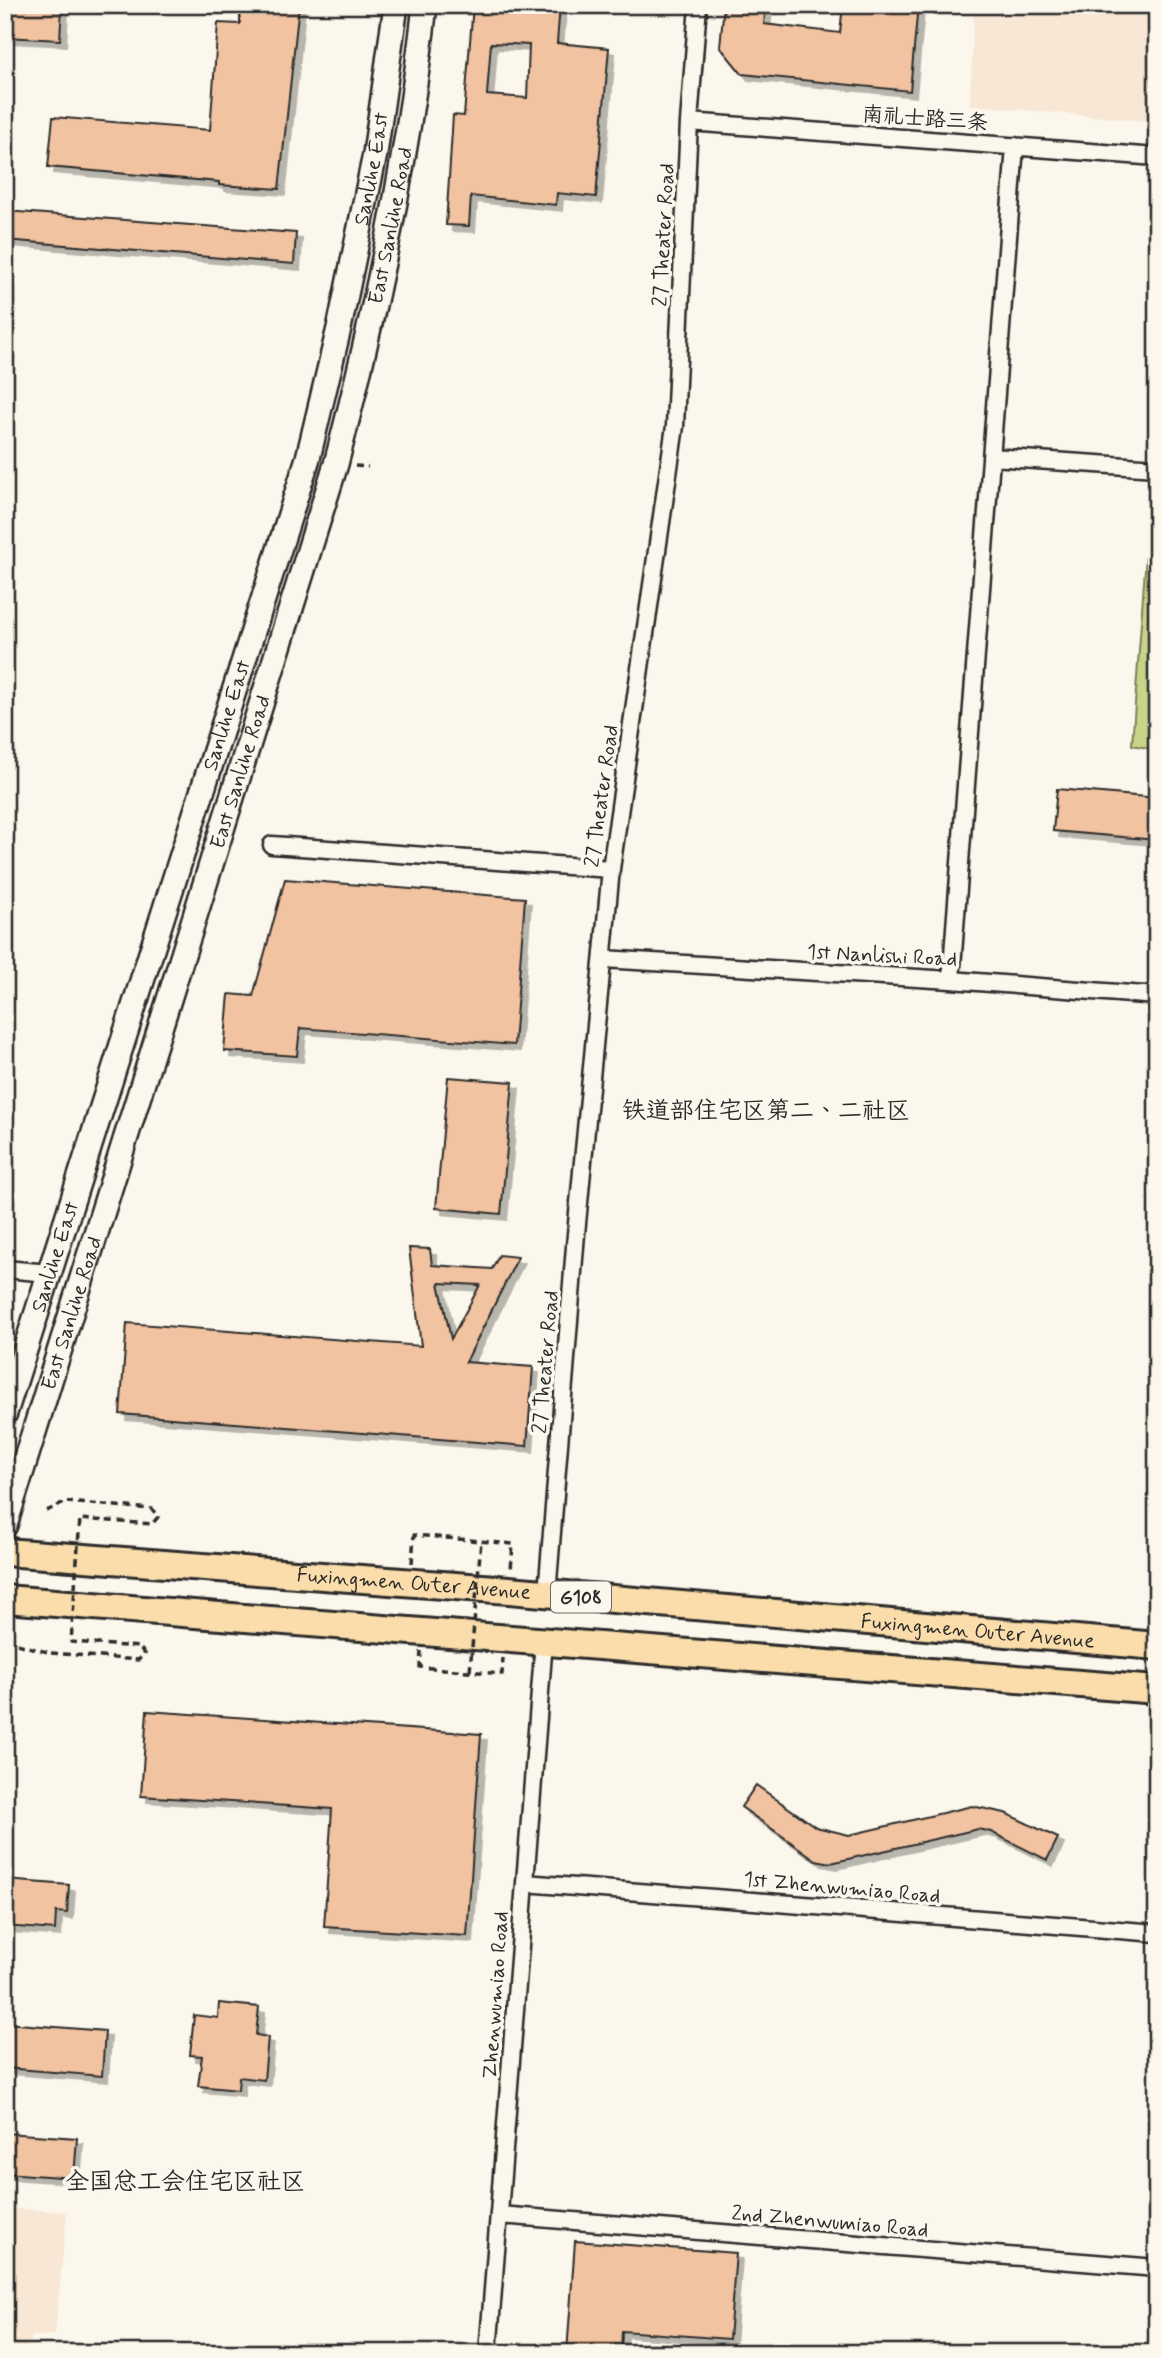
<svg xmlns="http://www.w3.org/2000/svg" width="1162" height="2358" viewBox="0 0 1162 2358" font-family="Mynerve,'LXGW WenKai TC',sans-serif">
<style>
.built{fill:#f8e7d5}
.green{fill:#c8d589;stroke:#7a805a;stroke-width:2}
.building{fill:#f1c3a0;stroke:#2b2b2b;stroke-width:2;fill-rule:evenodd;filter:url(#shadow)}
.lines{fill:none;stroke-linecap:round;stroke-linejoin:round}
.minor-casing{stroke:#2b2b2b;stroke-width:21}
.secondary-casing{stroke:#2b2b2b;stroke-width:28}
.trunk-casing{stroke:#2b2b2b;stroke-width:32}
.path{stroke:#2b2b2b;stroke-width:3.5;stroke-dasharray:7 5;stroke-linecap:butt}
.minor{stroke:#fbf7ec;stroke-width:16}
.secondary{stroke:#fbf7ec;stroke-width:23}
.trunk{stroke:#faddab;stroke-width:26}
.path-bridge{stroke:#2b2b2b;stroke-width:3.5;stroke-dasharray:7 5;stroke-linecap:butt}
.labels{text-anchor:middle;stroke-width:7;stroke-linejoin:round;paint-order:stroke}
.shield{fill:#fbf7ec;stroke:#696865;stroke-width:2}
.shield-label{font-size:19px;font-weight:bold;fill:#2b2b2b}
.street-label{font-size:21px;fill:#2b2b2b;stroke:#fbf7ec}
.quarter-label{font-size:24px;fill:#2b2b2b;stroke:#fbf7ec}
</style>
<defs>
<filter id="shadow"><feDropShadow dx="6" dy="6" stdDeviation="0" flood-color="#0004"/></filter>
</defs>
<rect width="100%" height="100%" fill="#fbf7ec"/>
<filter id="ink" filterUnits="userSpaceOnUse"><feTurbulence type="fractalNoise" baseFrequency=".0143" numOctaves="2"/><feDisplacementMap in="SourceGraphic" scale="14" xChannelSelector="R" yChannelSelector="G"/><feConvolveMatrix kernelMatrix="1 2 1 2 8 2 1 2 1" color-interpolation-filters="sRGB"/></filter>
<g filter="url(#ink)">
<path class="built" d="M974 5H1157V122L970 105Z
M5 2208 67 2212 55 2335 33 2336 25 2353H5Z"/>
<path class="green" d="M1146 555 1157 556V750L1132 745Z"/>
<path class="building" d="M5 5H62L60 40 5 37Z
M240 5H299L279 189 219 185V182L48 167 53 117 210 130 218 23 240 24Z
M473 5H560L557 43 609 48 596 197 557 193 556 205 471 196 469 226 446 225 453 115 464 116ZM491 43 529 45 527 98 487 95Z
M724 5H766L764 24 840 33 843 5H918L910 91 742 74 720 47Z
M5 211 296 233 294 264 5 240Z
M1057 789 1157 798V840L1053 831Z
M285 879 525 898 514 1045 300 1028 297 1056 224 1051 229 994 253 996Z
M448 1077 513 1082 501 1214 436 1208Z
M409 1248 430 1249 432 1265 492 1269 499 1255 518 1257 466 1362 533 1367 527 1446 120 1414 127 1323 421 1346ZM439 1283 480 1285 451 1339Z
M147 1711 481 1734 467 1936 324 1927 332 1809 141 1796Z
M756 1785 816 1827 849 1835 972 1806 1005 1813 1058 1838 1047 1860 991 1832 978 1829 831 1863 816 1860 741 1807Z
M5 1880 69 1885 67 1913 56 1912 55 1930 5 1926Z
M219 2003 259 2007 256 2035 268 2037 264 2080 239 2077 238 2090 198 2086 202 2056 190 2055 194 2015 218 2018Z
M5 2023 105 2031 102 2076 5 2068Z
M5 2133 77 2138 74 2178 5 2173Z
M575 2241 736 2253 729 2339 622 2331 621 2353H567Z"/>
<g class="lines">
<defs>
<path id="minor" d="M689 122 1157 157
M991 457 1157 468
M272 845 611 869
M603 959 951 980 1157 996
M951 980 1015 146
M5 1269 49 1273
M547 1594 576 1234 611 869 675 426 689 122 698 5
M525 1883 1157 1933
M499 2215 1157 2268
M488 2353 544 1641"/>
<g id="secondary">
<path id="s1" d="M5 1413 308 458 340 324 375 154 396 5"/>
<path id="s2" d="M5 1525 336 464C375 313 408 160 425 5"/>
</g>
<g id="trunk">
<path id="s3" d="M5 1552 509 1590 1157 1646"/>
<path d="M5 1599 1157 1690"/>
</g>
</defs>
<use href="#minor" class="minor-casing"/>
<use href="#secondary" class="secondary-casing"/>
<use href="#trunk" class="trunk-casing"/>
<path class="path" d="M355 466 368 467
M46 1511 67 1502
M412 1563 414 1535 513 1544 511 1570
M17 1644 51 1653
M421 1651 420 1667 502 1674 503 1658"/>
<use href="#minor" class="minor"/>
<use href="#secondary" class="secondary"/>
<use href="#trunk" class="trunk"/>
<path class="path-bridge" d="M51 1653 138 1660 145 1654 139 1647 71 1642 80 1519 152 1524 158 1517 152 1509 67 1502
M470 1671 481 1541"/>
</g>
</g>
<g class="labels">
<rect class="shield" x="551" y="1581.5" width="60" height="31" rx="5"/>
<g class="shield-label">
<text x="581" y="1604">G108</text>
</g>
<g class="street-label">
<text transform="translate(925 118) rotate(4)" y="7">南礼士路三条</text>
<text dy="7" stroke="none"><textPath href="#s1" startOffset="1298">Sanlihe East</textPath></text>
<text dy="7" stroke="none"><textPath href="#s2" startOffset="1356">East Sanlihe Road</textPath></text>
<text transform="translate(663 235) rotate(-87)" y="7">27 Theater Road</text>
<text dy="7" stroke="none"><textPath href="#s1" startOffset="732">Sanlihe East</textPath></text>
<text dy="7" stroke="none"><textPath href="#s2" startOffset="789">East Sanlihe Road</textPath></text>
<text transform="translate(601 796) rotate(-82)" y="7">27 Theater Road</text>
<text transform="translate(882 955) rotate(3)" y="7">1st Nanlishi Road</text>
<text dy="7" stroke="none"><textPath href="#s1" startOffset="164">Sanlihe East</textPath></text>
<text dy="7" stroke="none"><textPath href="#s2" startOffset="222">East Sanlihe Road</textPath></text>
<text transform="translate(545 1362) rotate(-85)" y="7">27 Theater Road</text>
<text dy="7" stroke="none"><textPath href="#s3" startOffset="410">Fuxingmen Outer Avenue</textPath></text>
<text dy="7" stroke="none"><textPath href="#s3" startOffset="976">Fuxingmen Outer Avenue</textPath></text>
<text transform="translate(842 1887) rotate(5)" y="7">1st Zhenwumiao Road</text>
<text transform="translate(495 1995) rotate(-86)" y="7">Zhenwumiao Road</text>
<text transform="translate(830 2221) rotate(5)" y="7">2nd Zhenwumiao Road</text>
</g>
<g class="quarter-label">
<text x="766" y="1118">铁道部住宅区第二、二社区</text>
<text x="185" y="2189">全国总工会住宅区社区</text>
</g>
</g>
<rect width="1162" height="2358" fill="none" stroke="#fbf7ec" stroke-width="28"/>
<rect x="14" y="14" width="1134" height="2330" fill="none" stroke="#2b2b2b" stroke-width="2.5" filter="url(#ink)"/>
</svg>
